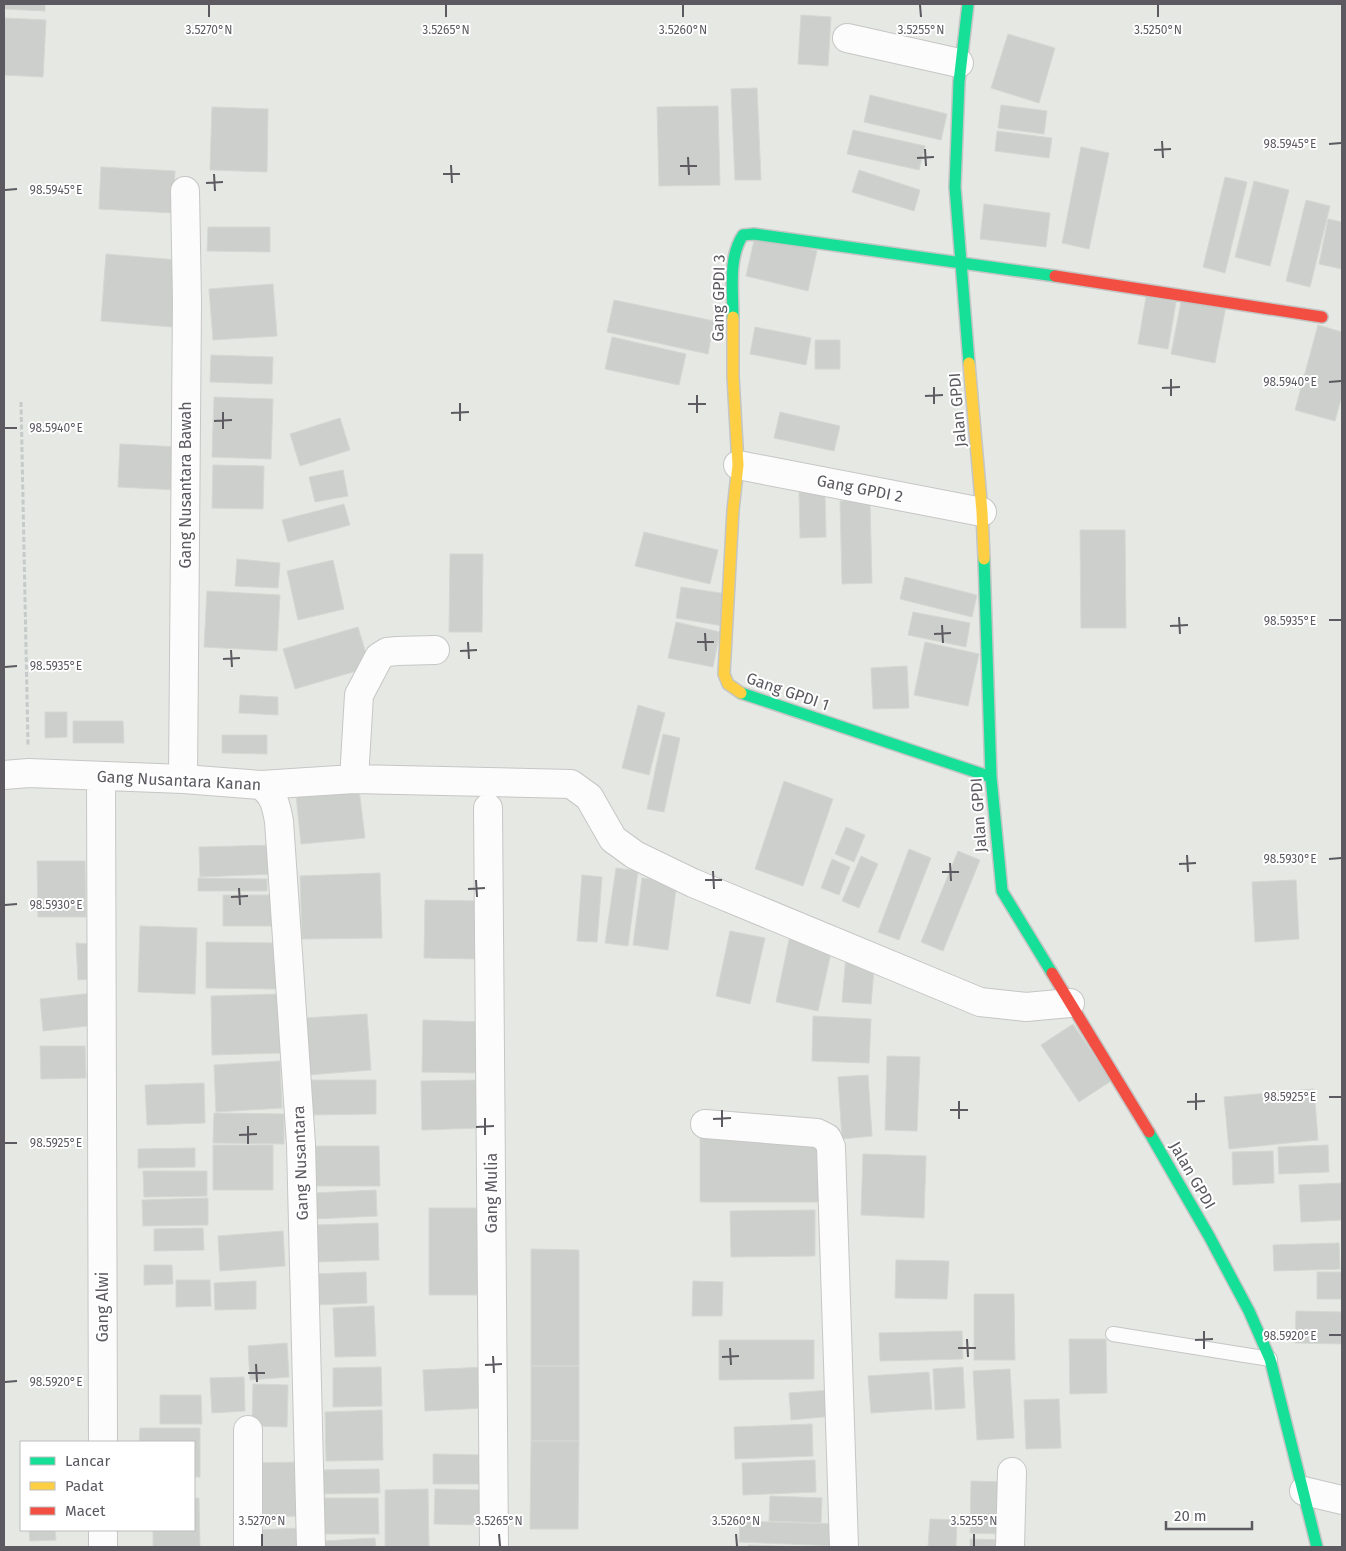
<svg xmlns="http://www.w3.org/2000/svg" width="1346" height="1551" viewBox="0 0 1346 1551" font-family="'Fira Sans',sans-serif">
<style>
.building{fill:#cccfcb;stroke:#d4d8d2}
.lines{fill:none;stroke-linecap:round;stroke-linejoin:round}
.lane-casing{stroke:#c7c6c6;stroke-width:16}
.street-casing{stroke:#c7c6c6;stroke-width:30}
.fast-casing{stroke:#c4c5c5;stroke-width:14}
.slow-casing{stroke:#c4c5c5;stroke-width:14}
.jam-casing{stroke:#c4c5c5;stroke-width:14}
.path{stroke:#c5cacb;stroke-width:3;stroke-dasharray:5 2.5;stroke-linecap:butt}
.lane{stroke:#fbfcfb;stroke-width:14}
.street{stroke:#fbfcfb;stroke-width:28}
.fast{stroke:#16e098;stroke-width:11}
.slow{stroke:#ffcf43;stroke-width:11}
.jam{stroke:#f24e42;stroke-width:11}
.ticks{fill:none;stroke:#5c5960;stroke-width:2}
.labels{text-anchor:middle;stroke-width:4;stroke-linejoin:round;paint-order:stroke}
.street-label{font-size:16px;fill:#5c5960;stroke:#fff}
.ticks-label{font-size:12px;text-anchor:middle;fill:#5c5960;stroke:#fff;stroke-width:4;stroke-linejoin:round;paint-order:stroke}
</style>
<rect width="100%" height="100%" fill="#e5e8e3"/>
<path class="building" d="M4 4H45V11L4 9Z
M801 15 831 17 828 66 798 64Z
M4 18 46 20 43 77 4 75Z
M1008 34 1055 48 1039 103 991 88Z
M757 88 761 180H735L731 89Z
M870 95 947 114 941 140 864 122Z
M1001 105 1047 111 1044 134 998 128Z
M718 106 720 185 659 186 657 107Z
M212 107 268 109 267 172 210 170Z
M853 130 925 146 919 170 847 154Z
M997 131 1052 138 1049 158 995 151Z
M1081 147 1109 153 1089 249 1062 243Z
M101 167 175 171 173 213 99 209Z
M859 170 920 190 914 211 852 192Z
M1225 177 1247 182 1225 273 1203 267Z
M1254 181 1289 190 1270 266 1235 257Z
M1306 200 1330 206 1310 287 1286 281Z
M984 204 1050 213 1046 247 980 239Z
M1328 219 1342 222V269L1319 264Z
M208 227H270V252L207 251Z
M755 236 817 251 808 291 746 276Z
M106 254 178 260 172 327 101 321Z
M273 284 277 336 213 340 209 289Z
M1146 297 1176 302 1168 349 1138 344Z
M1182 297 1226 306 1215 363 1171 354Z
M614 300 714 321 708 354 607 332Z
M1318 325 1342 332V395L1335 421 1295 410Z
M755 327 811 338 806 365 750 354Z
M612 337 686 354 679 385 605 369Z
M815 340H840V369H815Z
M211 355 273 357 272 384 210 382Z
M214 397 273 399 271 459 212 457Z
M780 412 840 426 834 451 774 438Z
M340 418 350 450 300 466 290 434Z
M120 444 179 447 177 490 118 487Z
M213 465 264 466 263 509 212 508Z
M343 470 348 496 315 502 309 477Z
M825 491 826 537 800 538 799 492Z
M870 500 872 583 842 584 840 501Z
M344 504 350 525 288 542 282 520Z
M1080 530H1125L1126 628H1081Z
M644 532 718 550 710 584 635 566Z
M450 554H483L482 632H449Z
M237 559 280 563 278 588 235 586Z
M333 560 344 609 298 620 287 571Z
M905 577 977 595 972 617 900 599Z
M681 587 727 594 723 626 676 618Z
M207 591 280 595 277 651 204 647Z
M913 612 970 623 966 647 908 635Z
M676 622 720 632 713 667 668 658Z
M358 627 370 667 295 689 283 649Z
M925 642 979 654 968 706 914 695Z
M907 666 909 708 873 709 871 668Z
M240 695 278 697V715L239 713Z
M638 705 665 713 649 775 622 768Z
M45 712H67V737L45 738Z
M73 721H123L124 743H73Z
M663 734 680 738 664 812 647 809Z
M222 735H267V754L222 753Z
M784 781 833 799 803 886 755 869Z
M359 789 365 838 301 844 296 795Z
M846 827 865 835 854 862 835 854Z
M277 845V874L200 877 199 847Z
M909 849 931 858 899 940 878 932Z
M958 851 980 860 943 951 921 942Z
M861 856 878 864 859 908 842 901Z
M832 859 850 867 839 895 821 888Z
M37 861H85L86 917H38Z
M616 868 638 871 628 946 605 943Z
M380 873 382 938 302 939 300 876Z
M582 875 602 877 597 942 577 941Z
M198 878 267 879V891H198Z
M642 878 677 882 668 950 633 945Z
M1296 880 1299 939 1255 942 1252 882Z
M223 895H278V926H223Z
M425 900 477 901 476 959 424 958Z
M140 926 197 928 195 994 138 992Z
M730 931 765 938 750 1004 716 996Z
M790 935 833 944 818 1011 776 1002Z
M206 942 278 943V989L206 988Z
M76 943 92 944 94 979 78 980Z
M846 956 875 958 871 1004 842 1002Z
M93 993 97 1025 43 1031 40 999Z
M279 994 281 1053 212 1055 211 996Z
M367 1014 371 1070 308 1075 304 1018Z
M813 1016 871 1019 869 1063 812 1061Z
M423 1020 482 1022 481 1073 422 1072Z
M1073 1024 1111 1081 1079 1102 1041 1045Z
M40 1046H85L86 1078 41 1079Z
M887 1056 920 1057 917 1131 885 1130Z
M280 1061 282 1108 216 1112 214 1065Z
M868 1075 872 1136 842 1139 838 1077Z
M310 1080H376V1114L310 1115Z
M476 1080 477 1128 422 1130 421 1081Z
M204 1083 205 1123 147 1125 145 1085Z
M1314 1089 1318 1140 1229 1149 1224 1097Z
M214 1113 284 1114V1144L213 1143Z
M818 1135 819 1202H700V1136Z
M213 1145H273V1190H213Z
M1328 1145 1329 1172 1279 1174 1278 1147Z
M311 1146H379L380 1186H311Z
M195 1148V1167L138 1168V1149Z
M1273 1151 1274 1183 1233 1185 1232 1152Z
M863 1154 926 1156 924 1218 861 1215Z
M143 1171H207V1196L144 1197Z
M1342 1183V1220L1301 1222 1299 1185Z
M376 1190 377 1216 315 1219 314 1193Z
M208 1198V1225L143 1226 142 1200Z
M429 1208H487V1295H429Z
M815 1210V1256L731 1257 730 1211Z
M378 1223 379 1260 316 1262V1225Z
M203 1228 204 1250 154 1251V1229Z
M283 1231 285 1266 220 1271 218 1236Z
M1339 1243 1340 1269 1274 1271 1273 1245Z
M531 1249 579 1250V1366H531Z
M896 1260 949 1261 947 1299 895 1298Z
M144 1265H172L173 1284 144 1285Z
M366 1272 367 1303 315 1305 314 1274Z
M1317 1272H1342V1299H1317Z
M176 1280H210L211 1306 176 1307Z
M256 1281V1309L215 1310 214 1283Z
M693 1281 723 1282 722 1316H692Z
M974 1294H1014L1015 1360H974Z
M374 1306 376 1356 335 1357 333 1308Z
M1296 1311 1342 1312V1344L1295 1343Z
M962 1331 963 1359 880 1361 879 1333Z
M1069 1339H1106L1107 1393 1070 1394Z
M719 1340H814V1379L719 1380Z
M287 1343 289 1377 250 1380 248 1346Z
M531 1366H579V1441H531Z
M381 1367 382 1406 333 1407V1368Z
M485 1367 486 1408 425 1411 423 1370Z
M963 1367 965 1408 935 1410 933 1369Z
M1010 1369 1014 1438 977 1440 973 1371Z
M929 1372 932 1409 871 1413 868 1376Z
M244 1377 245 1411 212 1413 210 1378Z
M253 1384 288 1385 287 1427 252 1426Z
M831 1390 833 1416 791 1420 789 1393Z
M160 1395H201L202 1424H160Z
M1059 1399 1061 1448 1026 1449 1024 1400Z
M382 1410 383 1460 326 1461 325 1412Z
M812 1424 813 1456 735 1459 734 1427Z
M140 1428H200V1477H194V1442H139Z
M531 1441H579L578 1529H530Z
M433 1454 482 1455V1484H433Z
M815 1460 816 1492 743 1495 742 1463Z
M299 1462 300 1516 253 1517 252 1463Z
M379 1469 380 1493 318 1494V1470Z
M971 1481 1006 1482 1005 1534 970 1533Z
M428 1489 429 1547H385V1490Z
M435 1489 482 1490 481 1525 434 1524Z
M770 1496 822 1498 821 1523 769 1521Z
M194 1498H199L200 1547H153V1530H194Z
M320 1498H378L379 1534H320Z
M930 1519 957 1520 956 1547H928Z
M740 1521 839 1524 838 1546 739 1542Z
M300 1528 301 1547H255V1530Z
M29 1530H55L56 1540 30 1541Z
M375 1538 376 1547H324V1541Z
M970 1539 1005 1540 1004 1547H970Z
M748 1545 800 1547H748Z"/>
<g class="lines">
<defs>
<path id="lane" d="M1113 1334 1270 1359"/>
<path id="street" d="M847 38 959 63
M738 465 982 512
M4 775 29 773 183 779 261 785 354 779 571 784 589 797 613 839 635 855 693 883 980 1002 1026 1007 1070 1003
M101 776 103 1442
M183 779 187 302 185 191
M354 779 359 695 379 657 387 652 397 651 435 650
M261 785C274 795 276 805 279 821L301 1144 311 1547
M488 808 494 1547
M705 1124 817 1133 827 1138 831 1147 844 1547
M1304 1491 1342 1500
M103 1530V1547
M248 1547V1430
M1010 1547 1012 1472"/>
<path id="fast" d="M968 4 959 82 955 187 969 363
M733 317C733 291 728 257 743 235L754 234 1055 276
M984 559 991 777 1002 891 1052 973
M741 693 991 777
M1149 1132 1209 1236 1249 1311 1270 1359 1317 1547"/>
<path id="slow" d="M733 317V376L738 465 733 510 724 674 728 684 741 693
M969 363 982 512 984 559"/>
<path id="jam" d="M1055 276 1322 317
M1052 973 1149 1132"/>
</defs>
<use href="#lane" class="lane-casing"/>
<use href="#street" class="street-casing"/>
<use href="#fast" class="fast-casing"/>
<use href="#slow" class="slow-casing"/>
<use href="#jam" class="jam-casing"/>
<path class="path" d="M21 402 28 745"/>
<use href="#lane" class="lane"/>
<use href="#street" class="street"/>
<use href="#fast" class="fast"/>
<use href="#slow" class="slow"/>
<use href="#jam" class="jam"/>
</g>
<path class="ticks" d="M209 5V17M446 5V17M683 5V17M920 5 921 17M1158 5V17M1162 141 1163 158M1329 144 1341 143M925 149 926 166M1154 150 1171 149M688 157 689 175M917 158 934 157M451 165 452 183M680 166H697M214 174 215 191M443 174H460M206 183 223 182M5 190 17 189M1171 379V396M1329 382 1341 381M934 387V404M1162 388 1180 387M697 395V413M925 396 943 395M460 403V421M688 404H706M223 412V429M451 413 469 412M214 421 232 420M5 428H17M1179 617 1180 634M1329 620H1341M942 625 943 643M1170 626 1188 625M705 633 706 651M934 634 951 633M468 642 469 659M697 642H714M231 650 232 667M460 651 477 650M223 659 240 658M5 667 17 666M1187 855 1188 872M1329 859 1341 858M950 863 951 881M1179 864 1196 863M713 871 714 889M942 872H959M476 880 477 897M705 880H722M239 888 240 905M468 889 485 888M231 897 248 896M5 905 17 904M1196 1093V1110M1329 1097H1341M959 1101V1119M1187 1102 1205 1101M722 1110V1127M950 1110H968M485 1118V1135M713 1119 731 1118M248 1126V1144M476 1127 494 1126M239 1135 257 1134M5 1143H17M1204 1331V1349M1329 1335H1341M967 1339 968 1357M1195 1340 1213 1339M730 1348 731 1365M958 1348H976M493 1356 494 1373M722 1357 739 1356M256 1364 257 1382M485 1365 502 1364M248 1373H265M5 1382 17 1381M262 1534V1546M499 1534 500 1546M736 1534 737 1546M974 1534V1546"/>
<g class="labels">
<g class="street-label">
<text transform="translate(718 298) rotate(-89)" y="6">Gang GPDI 3</text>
<text transform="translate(957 410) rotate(-95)" y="6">Jalan GPDI</text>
<text transform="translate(185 485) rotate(-90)" y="6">Gang Nusantara Bawah</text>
<text transform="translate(860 488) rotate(11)" y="6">Gang GPDI 2</text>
<text transform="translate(788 691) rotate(19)" y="6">Gang GPDI 1</text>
<text transform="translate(179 780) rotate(3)" y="6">Gang Nusantara Kanan</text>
<text transform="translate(978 815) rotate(-94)" y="6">Jalan GPDI</text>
<text transform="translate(300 1163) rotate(-92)" y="6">Gang Nusantara</text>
<text transform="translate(1193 1175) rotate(60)" y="6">Jalan GPDI</text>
<text transform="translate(491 1193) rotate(-90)" y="6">Gang Mulia</text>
<text transform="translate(102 1307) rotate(-90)" y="6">Gang Alwi</text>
</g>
</g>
<g class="ticks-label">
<text x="209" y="34">3.5270°N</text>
<text x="446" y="34">3.5265°N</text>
<text x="683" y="34">3.5260°N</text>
<text x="921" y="34">3.5255°N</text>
<text x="1158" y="34">3.5250°N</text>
<text x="1290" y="148">98.5945°E</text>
<text x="56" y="194">98.5945°E</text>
<text x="1290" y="386">98.5940°E</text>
<text x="56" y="432">98.5940°E</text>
<text x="1290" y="625">98.5935°E</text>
<text x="56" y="670">98.5935°E</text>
<text x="1290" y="863">98.5930°E</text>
<text x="56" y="909">98.5930°E</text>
<text x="1290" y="1101">98.5925°E</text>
<text x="56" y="1147">98.5925°E</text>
<text x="1290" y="1340">98.5920°E</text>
<text x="56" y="1386">98.5920°E</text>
<text x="262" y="1525">3.5270°N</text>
<text x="499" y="1525">3.5265°N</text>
<text x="736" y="1525">3.5260°N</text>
<text x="974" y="1525">3.5255°N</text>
</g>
<rect width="1346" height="1551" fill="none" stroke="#5c5960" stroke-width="10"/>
<rect x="20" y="1441" width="175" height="90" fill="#ffffff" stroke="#bebdbf"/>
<rect x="30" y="1457" width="25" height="8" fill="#16e098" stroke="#bebdbf"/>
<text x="65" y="1466" font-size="15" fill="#5c5960">Lancar</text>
<rect x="30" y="1482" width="25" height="8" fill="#ffcf43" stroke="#bebdbf"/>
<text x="65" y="1491" font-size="15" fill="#5c5960">Padat</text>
<rect x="30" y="1507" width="25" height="8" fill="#f24e42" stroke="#bebdbf"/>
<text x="65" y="1516" font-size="15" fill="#5c5960">Macet</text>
<path d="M1166 1521v8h86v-8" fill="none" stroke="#5c5960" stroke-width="2.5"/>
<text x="1174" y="1521" font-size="15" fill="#5c5960" stroke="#ffffff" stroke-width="4" paint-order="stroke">20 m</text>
</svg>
